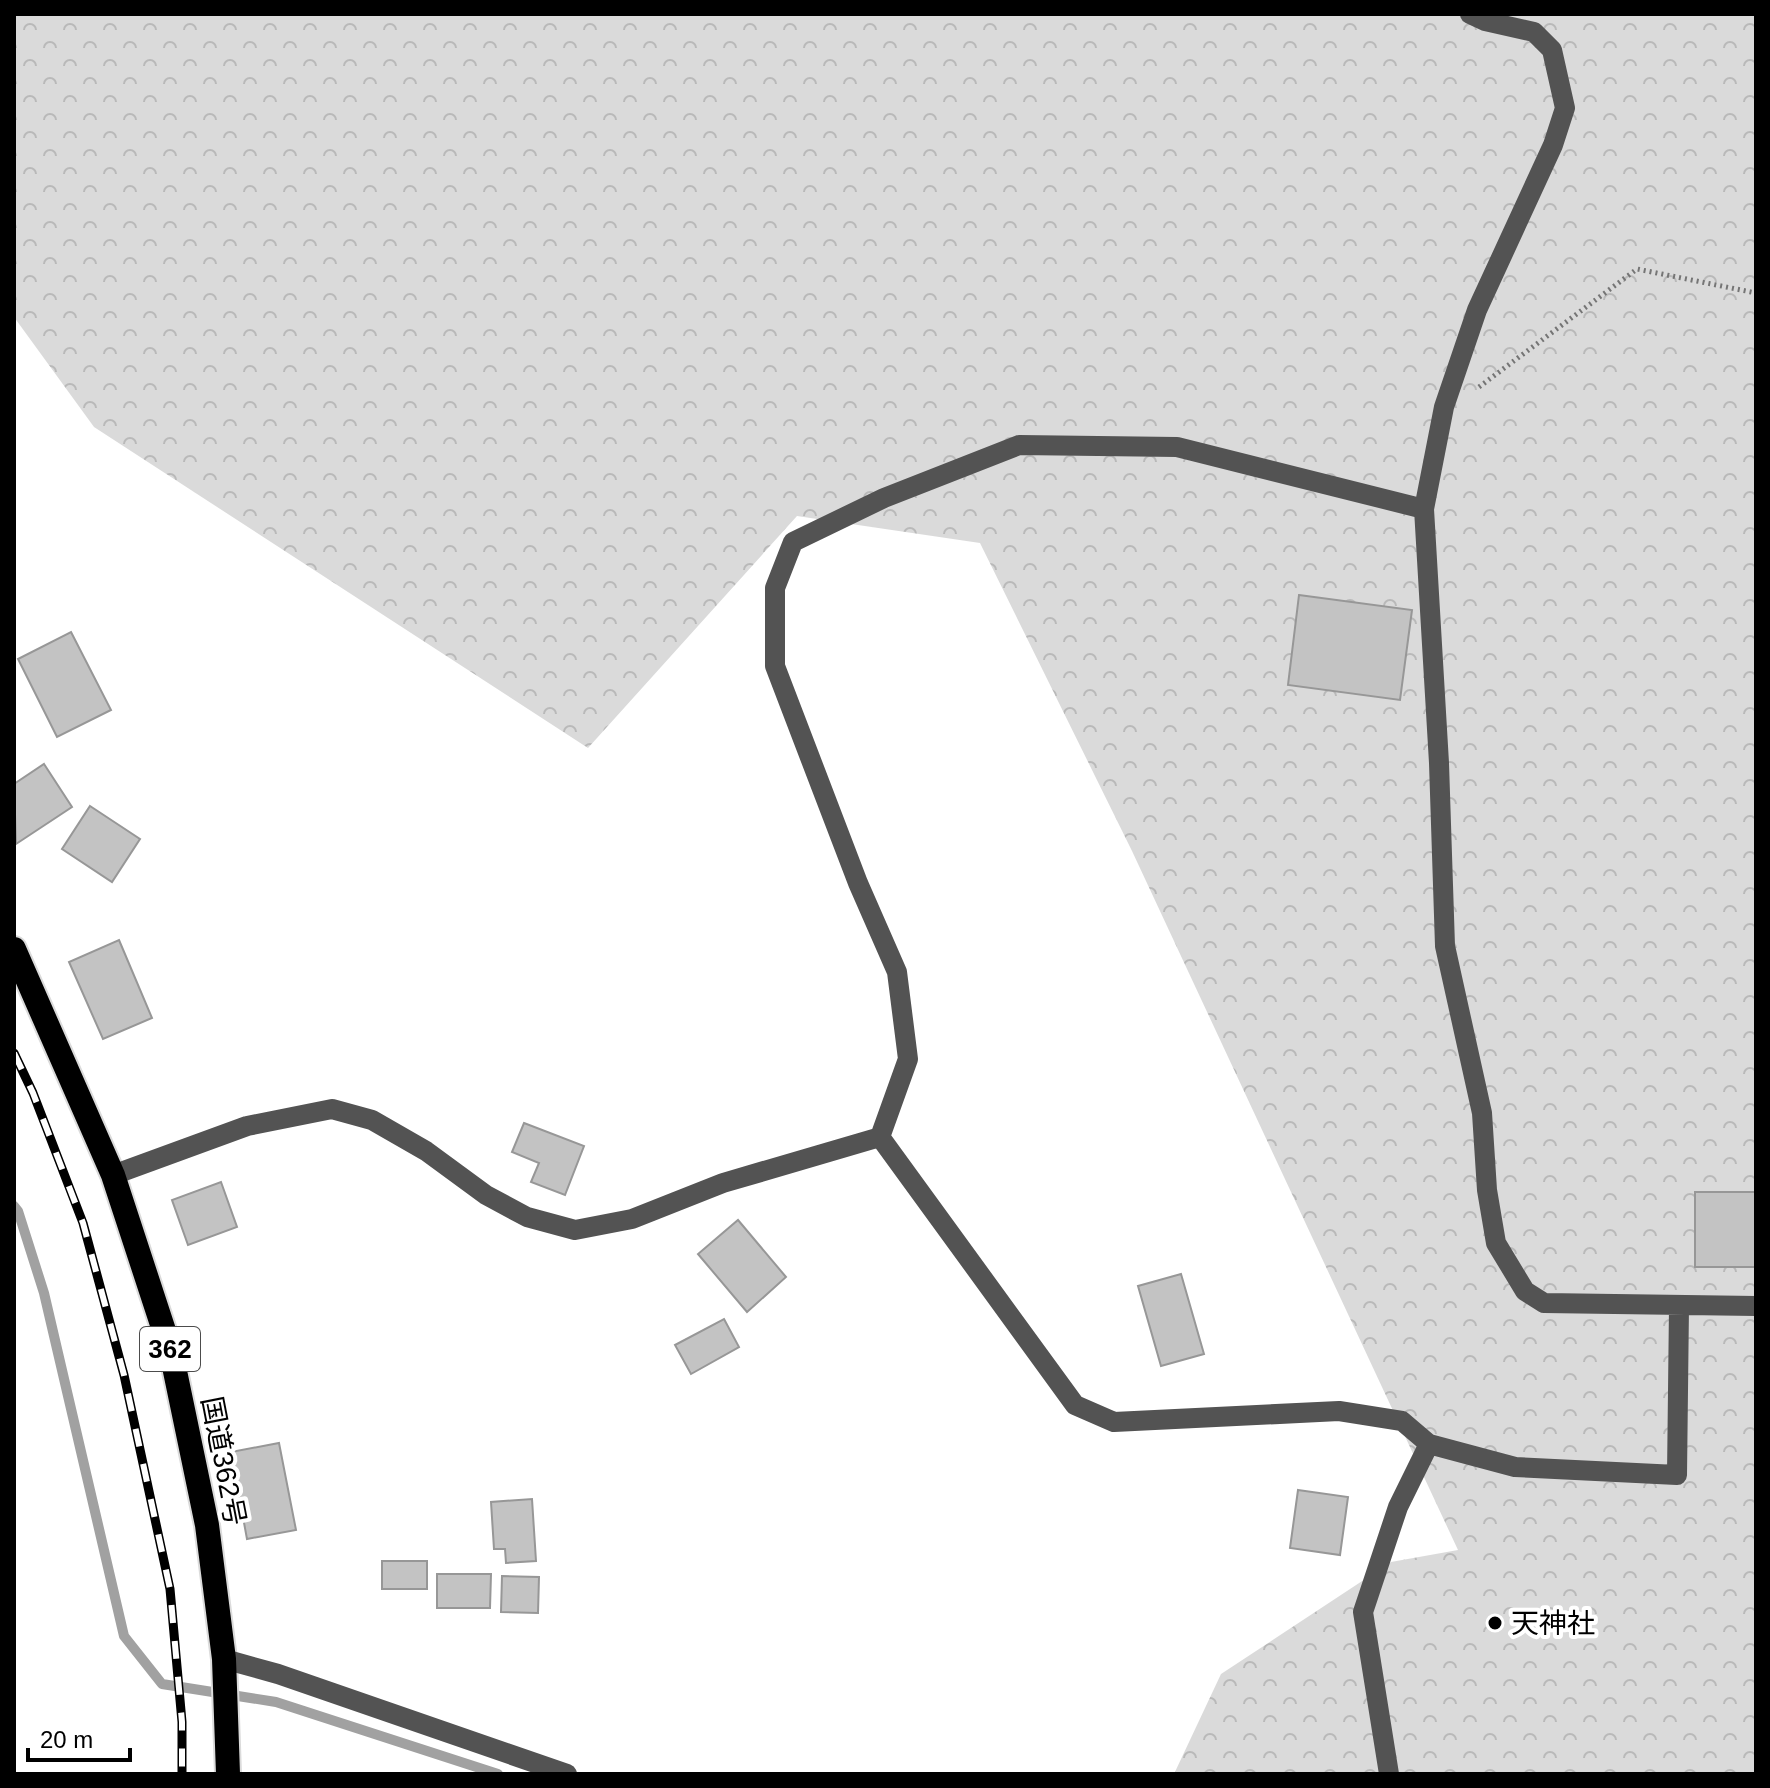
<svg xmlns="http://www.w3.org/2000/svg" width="1770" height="1788" viewBox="0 0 1770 1788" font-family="Helvetica,'Noto Sans JP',sans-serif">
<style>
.forest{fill:url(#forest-crowns)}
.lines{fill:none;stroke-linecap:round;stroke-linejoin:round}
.stream{stroke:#a1a1a1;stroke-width:10}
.building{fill:#c3c3c3;stroke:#979797;stroke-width:2}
.highway-casing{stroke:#dbdbdb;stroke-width:28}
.path{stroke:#757575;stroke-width:5;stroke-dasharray:2 4;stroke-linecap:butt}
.minor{stroke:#535353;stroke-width:20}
.highway{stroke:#000;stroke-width:24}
.rail-casing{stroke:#000;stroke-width:9}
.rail{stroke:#fff;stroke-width:6;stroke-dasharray:18;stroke-linecap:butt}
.poi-dot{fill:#000;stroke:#fff;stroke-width:3}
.labels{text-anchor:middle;stroke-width:8;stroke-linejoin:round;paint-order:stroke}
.shield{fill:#fff;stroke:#4c4c4c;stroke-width:2}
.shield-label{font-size:26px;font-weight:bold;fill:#000}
.street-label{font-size:28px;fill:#000;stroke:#fff}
.poi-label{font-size:28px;fill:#000;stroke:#fff;text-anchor:start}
</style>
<defs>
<pattern id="forest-crowns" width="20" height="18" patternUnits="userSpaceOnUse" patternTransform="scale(2)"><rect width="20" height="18" fill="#dadada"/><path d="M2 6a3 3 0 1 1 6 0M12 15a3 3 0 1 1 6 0" fill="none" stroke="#b9b9b9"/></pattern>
</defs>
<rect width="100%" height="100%" fill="#fff"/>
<path class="forest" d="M14 14H1756V1774H1174L1221 1674 1391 1562 1458 1550 1132 851 980 543 797 516 588 748 94 427 14 317Z"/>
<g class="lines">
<path class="stream" d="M14 1206 18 1211 44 1293 124 1636 162 1684 276 1702 498 1774"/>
</g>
<path class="building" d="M1299 595 1412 610 1400 700 1288 685Z
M71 632 111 710 57 737 18 659Z
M44 764 72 807 16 844 14 784Z
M90 806 140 839 112 882 62 849Z
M119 940 152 1018 103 1039 69 962Z
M524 1123 584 1146 565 1195 531 1182 539 1163 512 1152Z
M221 1182 237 1227 188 1245 172 1200Z
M1695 1192H1755V1267H1695Z
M738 1220 786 1277 747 1312 698 1254Z
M1181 1274 1204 1354 1161 1366 1138 1286Z
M724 1319 739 1347 691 1374 675 1345Z
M279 1443 296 1530 247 1539 231 1452Z
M1298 1490 1348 1497 1340 1555 1290 1548Z
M532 1499 536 1561 506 1563 505 1549H494L491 1502Z
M382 1561H427V1589H382Z
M437 1574H491L490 1608H437Z
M502 1576 539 1577 538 1613 501 1612Z"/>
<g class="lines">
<defs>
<path id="highway" d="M14 949 113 1175 171 1352 207 1525 224 1659 228 1774"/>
</defs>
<use href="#highway" class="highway-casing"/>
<path class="path" d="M1479 387 1637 269 1756 293"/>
<path class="minor" d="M1470 14 1485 21 1534 32 1552 50 1565 108 1553 145 1477 310 1444 407 1424 509 1439 763 1445 946 1482 1113 1487 1190 1496 1243 1525 1291 1544 1303 1756 1306
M880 1137 908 1059 897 972 858 883 775 666V588L793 542 884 498 1019 445 1177 447 1424 509
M880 1137 1075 1405 1114 1422 1339 1411 1402 1421 1429 1444 1515 1467 1677 1475 1679 1306
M113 1175 247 1126 332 1109 372 1120 426 1151 486 1195 527 1217 575 1230 632 1219 723 1183 880 1137
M224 1659 278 1674 567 1774
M1389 1774 1363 1612 1398 1507 1429 1444"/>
<use href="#highway" class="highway"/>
<defs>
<path id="rail" d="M14 1053 33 1093 83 1223 124 1375 170 1589 182 1722V1774"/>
</defs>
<use href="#rail" class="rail-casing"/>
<use href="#rail" class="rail"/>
</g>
<circle class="poi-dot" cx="1495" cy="1623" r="8"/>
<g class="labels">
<rect class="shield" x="140" y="1327" width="60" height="44" rx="6"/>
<g class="shield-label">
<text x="170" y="1358">362</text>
</g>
<g class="street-label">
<text transform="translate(224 1461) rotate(79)" y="10">国道362号</text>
</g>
<g class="poi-label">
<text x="1511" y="1633">天神社</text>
</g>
</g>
<rect width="1770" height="1788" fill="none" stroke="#000000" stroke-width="32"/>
<path d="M28 1748v12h102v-12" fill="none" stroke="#000000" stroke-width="4"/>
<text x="40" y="1748" font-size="24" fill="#000000" stroke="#ffffff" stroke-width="6" paint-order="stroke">20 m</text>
</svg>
